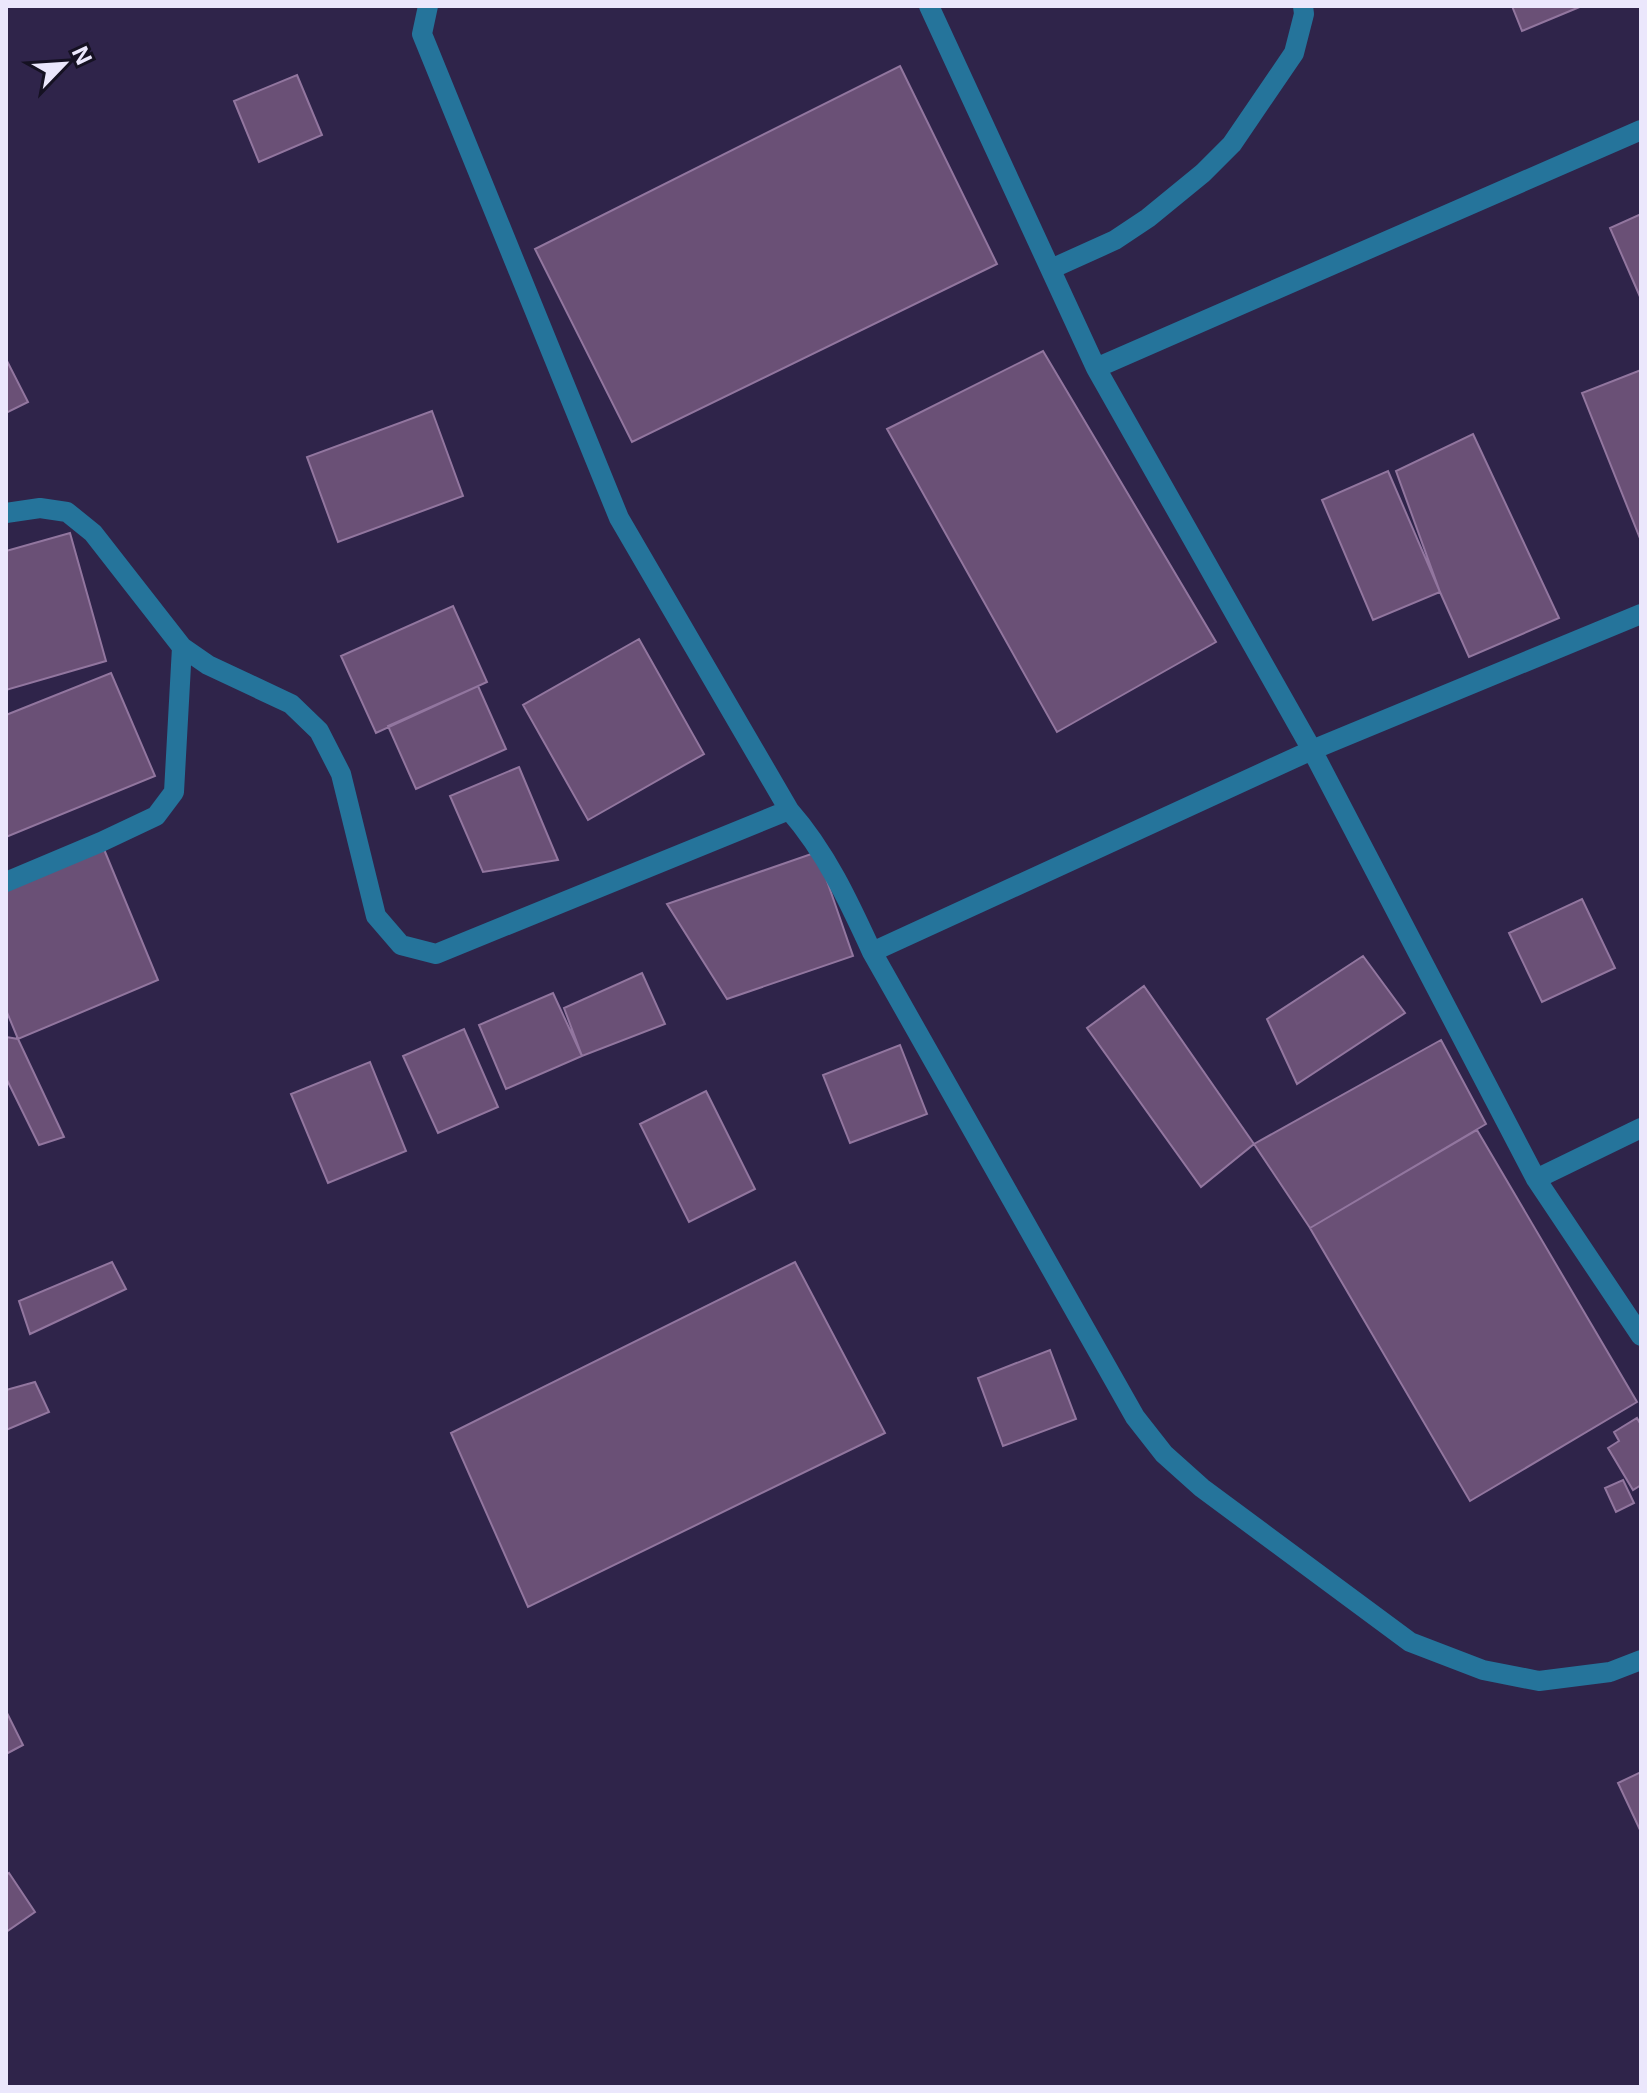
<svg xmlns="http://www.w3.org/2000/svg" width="1647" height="2093" viewBox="0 0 1647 2093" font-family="Inter,sans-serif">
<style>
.building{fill:#6a5076;stroke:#92769f;stroke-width:2}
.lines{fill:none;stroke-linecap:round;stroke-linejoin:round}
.street{stroke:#25749b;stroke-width:20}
</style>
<rect width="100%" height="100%" fill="#2f244a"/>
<path class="building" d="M1512 6H1582L1522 31Z
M900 66 997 264 632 442 535 249Z
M297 75 322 135 259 162 234 101Z
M1641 214V299L1610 228Z
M1043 351 1216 642 1057 732 887 429Z
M6 359 28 402 6 413Z
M1641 370V541L1582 393Z
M432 411 463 496 338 542 307 457Z
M1473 434 1559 618 1469 657 1440 592 1396 471Z
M1388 471 1440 592 1373 620 1322 500Z
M70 533 106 661 6 690V551Z
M453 606 487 682 376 733 341 656Z
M639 639 704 754 588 820 523 705Z
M111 673 155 776 6 837V715Z
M478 686 506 749 416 789 388 726Z
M519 767 558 860 483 872 450 796Z
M101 842 158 980 18 1039 6 1010V882Z
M817 852 853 956 727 999 667 904Z
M1582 899 1615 968 1542 1002 1509 933Z
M1363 956 1405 1013 1297 1084 1267 1019Z
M642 973 665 1024 582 1056 564 1008Z
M1144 986 1254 1144 1201 1187 1087 1028Z
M553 993 582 1056 506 1089 479 1025Z
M464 1029 498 1107 438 1133 403 1056Z
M6 1037 18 1039 64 1137 39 1145 6 1078Z
M1441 1040 1486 1124 1310 1228 1254 1144Z
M900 1045 927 1114 850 1143 823 1075Z
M370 1062 406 1151 328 1183 291 1094Z
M706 1091 755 1189 689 1222 640 1124Z
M1477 1130 1637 1402 1470 1501 1310 1228Z
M112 1262 126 1289 30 1334 19 1301Z
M795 1262 885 1433 528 1607 451 1433Z
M1050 1350 1076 1419 1003 1446 978 1378Z
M35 1382 49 1412 6 1430V1390Z
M1637 1418 1641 1425V1485L1633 1490 1608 1448 1619 1441 1614 1432Z
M1623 1480 1634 1503 1616 1512 1605 1488Z
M6 1711 23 1745 6 1754Z
M1641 1772V1832L1618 1783Z
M9 1873 35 1912 6 1932V1875Z"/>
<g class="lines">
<path class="street" d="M428 6 422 34 619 518 789 810C826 852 849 902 872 952L1135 1417 1164 1454 1202 1488 1410 1642 1483 1670 1539 1681 1610 1672 1641 1660
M929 6 1096 368 1312 750 1536 1179 1641 1336
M1051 269 1115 240 1148 218 1203 173 1232 144 1294 53 1304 14 1303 6
M1096 368 1641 130
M6 513 40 508 67 512 93 533 182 647 208 665 291 704 319 731 341 774 376 916 401 945 436 954 789 810
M6 882 101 842 156 816 174 792 182 647
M872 952 1312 750 1641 614
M1536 1179 1641 1128"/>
</g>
<rect width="1647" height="2093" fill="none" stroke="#ebe7fc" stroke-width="16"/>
<g transform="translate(64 64) rotate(65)" stroke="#151122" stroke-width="6" paint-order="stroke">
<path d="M0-6L14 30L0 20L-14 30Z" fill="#ebe7fc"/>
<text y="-12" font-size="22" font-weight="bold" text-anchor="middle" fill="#ebe7fc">N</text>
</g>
</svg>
